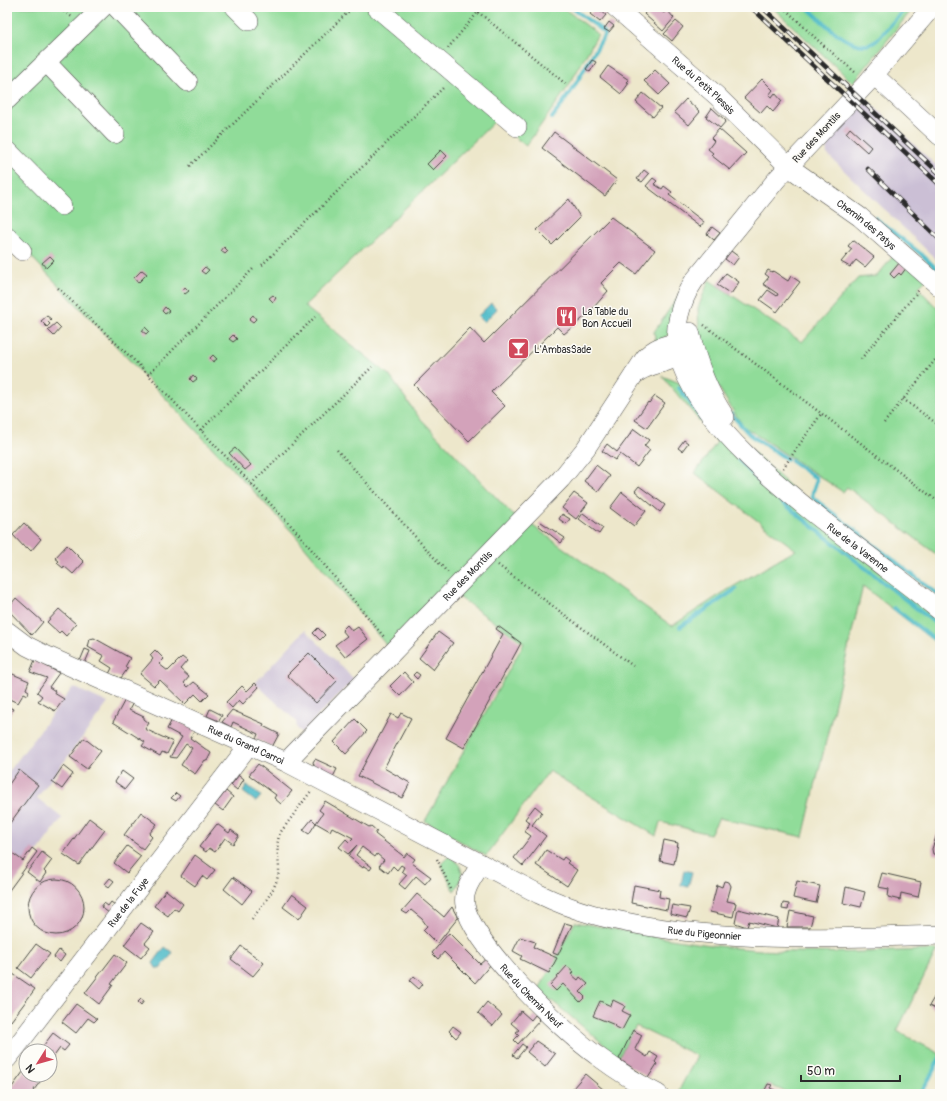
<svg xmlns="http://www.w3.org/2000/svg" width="947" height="1101" viewBox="0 0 947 1101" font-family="Pangolin,sans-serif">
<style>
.industrial{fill:#cbbfd5}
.green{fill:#90dc99;stroke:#5e8462}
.water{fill:#4cbac7;stroke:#3c7279}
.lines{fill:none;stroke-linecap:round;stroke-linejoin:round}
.stream{stroke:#4cbac7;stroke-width:4}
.building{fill:#d3a2ba}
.minor-casing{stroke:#484743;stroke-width:20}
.path{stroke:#484743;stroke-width:2.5;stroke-dasharray:1 3;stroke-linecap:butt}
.minor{stroke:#fff;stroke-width:19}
.rail-casing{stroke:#2b2b2b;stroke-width:4.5}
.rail{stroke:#fdfcf7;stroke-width:3;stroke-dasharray:9;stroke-linecap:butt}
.labels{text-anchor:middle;stroke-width:3;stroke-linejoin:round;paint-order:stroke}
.street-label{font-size:10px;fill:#2b2b2b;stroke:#fdfcf7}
.poi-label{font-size:10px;fill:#2b2b2b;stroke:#fdfcf7;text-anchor:start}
</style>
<rect width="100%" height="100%" fill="#fdfcf7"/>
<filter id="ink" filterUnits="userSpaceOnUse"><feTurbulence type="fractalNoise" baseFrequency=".025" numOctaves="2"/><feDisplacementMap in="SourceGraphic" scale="8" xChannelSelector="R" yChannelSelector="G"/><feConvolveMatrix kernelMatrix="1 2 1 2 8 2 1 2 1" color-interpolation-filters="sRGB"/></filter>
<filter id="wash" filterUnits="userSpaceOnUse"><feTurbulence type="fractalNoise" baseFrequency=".012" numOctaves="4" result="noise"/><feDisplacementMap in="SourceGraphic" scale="16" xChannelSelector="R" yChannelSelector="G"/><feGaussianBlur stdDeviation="0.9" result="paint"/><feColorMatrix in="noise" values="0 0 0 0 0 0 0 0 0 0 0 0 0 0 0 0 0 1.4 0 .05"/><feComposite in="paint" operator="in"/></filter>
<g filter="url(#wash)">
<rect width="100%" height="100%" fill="#ede7cb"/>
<path class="industrial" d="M867 100 940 169V263L827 154 826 142Z
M305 630 354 679 301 733 297 728 296 721 255 683Z
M73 687 108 703 37 798 62 818 7 893V774Z"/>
<path class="green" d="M7 7H562L598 34 568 87 526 146 495 121 304 306 389 375 418 416 511 513 533 526 672 626 724 592 796 550 695 473 717 442 662 376 680 383 907 596 940 621V646L863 586 803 837 719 818 710 834 660 822 656 836 549 771 486 856 425 821 524 643 459 597 445 584 387 646 295 535 7 231Z
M772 7H914L853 83Z
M899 249 929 277 918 288 940 311V557L847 487 843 492 743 426 732 409 719 388 705 357 699 335 698 308 709 280 802 342 858 278 877 276Z
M681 292 668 335 656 343 654 332Z
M449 856C465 866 465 876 454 891L441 864Z
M575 922C637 933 698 946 761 950 819 955 879 951 937 950L897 1031 940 1054V1057L920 1094H790L768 1084 762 1094H677L697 1056 636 1026 616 1062 606 1053 607 1047 551 1000 536 995Z"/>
<path class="water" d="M491 303 497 309 484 322 478 316Z
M247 785 261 796 256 802 243 792Z
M684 870 692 872 688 887 681 885Z
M165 947 173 953 160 969 156 968 153 963Z"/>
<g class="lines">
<path class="stream" d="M807 7C822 21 854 57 876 41L903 11
M552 118 572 90 605 34 603 31 571 7
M934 142 940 148
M875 218 921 254 940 272
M679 388 703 420
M731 414 750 435 787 459
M738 459 763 485 783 503 940 627
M791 461 816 478C818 485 810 491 813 498L940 596
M894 608 940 644
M680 627 736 589
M921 1094 940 1058"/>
</g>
<g id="blocks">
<path class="building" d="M596 7 606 15 600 22 590 14Z
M650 7H656L664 13 667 10 674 18 663 31 644 14Z
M676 21 683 27 672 41 664 34Z
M609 22 614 26 609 32 604 29Z
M592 60 596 62 590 72 586 69Z
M608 66 629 80 627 82 629 83 621 94 600 77Z
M655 70 670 84 659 95 644 81Z
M762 79 773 90 769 95 772 97 775 93 782 101 773 112 767 106 761 113 744 98Z
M643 93 661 108 653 117 636 102Z
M686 99 700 112 689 125 674 112Z
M712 108 726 121 720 128 706 117Z
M850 128 871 147 867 152 846 133Z
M719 129 746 153 730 170 711 155 713 153 708 149 714 141 711 138Z
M554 132 617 180 605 196 542 148Z
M441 150 447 156 433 170 427 164Z
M644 170 649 174 642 182 637 179Z
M653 178 657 181 654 184 662 189 664 186 672 192 669 195 704 222 700 227 646 186Z
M569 199 580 217 552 245 537 230Z
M611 217 655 250 636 274 621 263 601 283 608 291 588 314 564 334 557 327 491 392 505 406 469 441 414 385 470 328 484 343Z
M712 227 720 233 714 240 707 234Z
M853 240 874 257 865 267 856 260 850 267 841 262 852 249 848 246Z
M224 247 228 251 225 254 221 251Z
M731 251 739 257 733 265 725 259Z
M50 256 54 260 46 268 42 263Z
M900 262 907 267 901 275 899 273 894 278 890 274Z
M205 267 209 270 205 274 201 271Z
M142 270 147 274 138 283 134 278Z
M768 270 772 272 773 271 788 281 791 276 800 282 777 312 760 300 768 290 777 296 778 294 763 284 769 277 765 274Z
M726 273 739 282 731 294 717 285Z
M185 287 189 291 185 294 182 291Z
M273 295 276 298 273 302 269 298Z
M165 307 169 311 165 314 162 311Z
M253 315 256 319 253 322 249 319Z
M47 316 51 319 48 322 50 324 47 327 41 321Z
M56 323 61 328 54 336 48 330Z
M145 327 149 331 146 334 142 331Z
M233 335 237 339 233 342 229 339Z
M213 355 217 359 213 362 210 358Z
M193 375 197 379 193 382 190 379Z
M655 396 665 403 647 428 635 420 648 402 649 403Z
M634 429 649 440 644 446 650 450 637 467 620 454 615 460 602 451 607 444 617 452Z
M684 440 688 443 682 451 678 448Z
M235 448 251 465 245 470 229 453Z
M596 465 610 476 598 492 584 481Z
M639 486 665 505 660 512 635 491Z
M622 492 646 511 634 526 610 508Z
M574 493 588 503 576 519 562 508Z
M583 513 603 528 599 534 579 519Z
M562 514 570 519 566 524 559 519Z
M541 522 565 538 561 543 538 525Z
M24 523 41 539 31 551 27 547 25 548 13 535Z
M67 545 84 562 73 574 64 566 63 568 57 563 59 561 55 558Z
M16 598 43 622 32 635 7 609Z
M59 609 76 624 66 636 61 631 59 633 47 622Z
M347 625 352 631 358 627 368 639 345 657 335 645 347 636 342 630Z
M498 626 521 643 464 748 446 738 503 634 496 629Z
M318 628 325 635 320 640 313 633Z
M438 632 453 643 433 670 419 658Z
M94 638 130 658 125 667 128 668 121 678 109 674 112 668 101 661 104 656 88 647 90 639Z
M85 649 90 651 85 663 80 661Z
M155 650 164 659 159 664 168 671 182 657 187 661 180 669 189 677 184 683 188 687 194 682 209 694 202 701 195 694 185 704 160 680 154 686 140 674 153 659 150 655Z
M309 653 337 681 316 703 287 675Z
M35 660 59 673 49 687 55 691 54 693 64 699 55 711 38 701 42 696 37 692 47 678 30 672Z
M7 664 11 665 8 672 29 681 26 689 29 691 28 695 24 693 18 703 7 698Z
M404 672 413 682 400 696 390 686Z
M416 672 420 675 417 679 413 675Z
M255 683 259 687 243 704 239 700 232 708 226 702 242 686 247 691Z
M126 698 134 701 129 710 144 717V719L149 723 145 729 173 742 167 754 162 752 160 756 142 746 145 742 113 722Z
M7 706 13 709 10 714 7 713Z
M210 709 222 715 219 721 207 716Z
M232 710 264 724 263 726 279 734 272 747 256 739 258 734 233 722 231 727 222 722Z
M401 713 411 718 384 768 410 783 402 798 358 776 391 714 398 718Z
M173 718 196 729 190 738 211 753 207 761 205 760 195 774 181 765 192 748 186 744 176 758 170 757 182 737 167 729Z
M355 719 367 731 346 754 334 742Z
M84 738 101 751 87 769 70 757Z
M315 759 337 769 333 777 315 769 313 762Z
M258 764 292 791 281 804 274 798 276 795 249 775Z
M63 766 73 774 62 789 52 782Z
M19 770 38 785 7 827V787Z
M122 771 133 779 125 789 115 782Z
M239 775 244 779 237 790 231 785Z
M226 791 233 797 223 811 215 805Z
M176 793 180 796 176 801 171 798Z
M325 801 369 827 371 826 377 831 375 834 402 855 404 857 407 853 415 859 412 863 431 877 425 884 416 876 405 889 399 884 407 875 402 871 404 867 401 865 397 870 393 866 388 873 379 866 384 860 377 854 375 857 362 847 356 855 372 867 370 870 364 866 363 868 348 856 357 845 348 854 339 847 346 839 349 842 353 838 332 827 330 831 316 823 323 813 319 810Z
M535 806 542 812 532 825 546 836 523 866 514 858 531 836 524 831 530 823 525 819Z
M141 812 157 824 149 834 152 837 143 849 124 835Z
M89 818 105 830 79 865 63 854Z
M312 819 316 823 309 834 303 830Z
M217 824 229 833 231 830 239 836 233 844 225 838 215 852 209 848 206 852 199 847Z
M939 828H940V855L933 854 932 849Z
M664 840 678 843 674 864 660 861Z
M127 846 141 856 127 873 114 863Z
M32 848 37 852 7 893V849L23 861Z
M546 850 562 860 564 857 569 861 567 863 577 870 567 886 536 865Z
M42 852 52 860 44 871 46 873 40 882 27 872Z
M195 855 215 870 207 880 202 876 195 886 181 876Z
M882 873 921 882 918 897 901 893 900 900 888 897 889 889 878 887Z
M233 877 252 891 242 904 224 889Z
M110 878 114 881 109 887 105 884Z
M28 907a28 28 0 1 1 56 0a28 28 0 1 1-56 0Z
M724 881 729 882 731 886 727 901 736 903 733 917 710 912 717 885 722 887Z
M797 881 820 886 816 903 793 898Z
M634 885 660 890 659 897 669 899 667 910 631 903Z
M846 887 865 892 861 907 843 903Z
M166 890 183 904 178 911 174 908 168 916 154 906Z
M292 894 308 906 299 919 283 907Z
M417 894 444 917 452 907 458 918 437 944 423 930 427 926 422 919 411 910 407 914 402 911Z
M111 902 115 905 109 913 101 907 104 903 108 906Z
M783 903 789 904 788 910 782 909Z
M672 905 690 908 687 918 670 914Z
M738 909 779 919 777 928 749 921 747 927 735 923Z
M790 911 813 916 810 927H787Z
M141 923 154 932 145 943 150 947 141 958 124 945Z
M565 923 572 925 558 955 553 953Z
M449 933 480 964 487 958 491 964 475 983 444 952 438 959 432 953Z
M520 937 535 942 533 947 557 958 549 973 520 959 522 956 513 951Z
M36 944 50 954 31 978 18 968Z
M241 946 264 963 253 976 231 959Z
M59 950 65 955 60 962 54 957Z
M115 954 127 963 111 984 113 985 99 1004 85 993Z
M567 966 574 972 571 974 578 980 580 977 588 984 580 992 585 997 580 1002 563 984 556 991 550 985Z
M13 974 35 989 11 1021 7 1017V982Z
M414 976 423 984 419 989 410 981Z
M935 996 940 998V1011L929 1006Z
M141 999 144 1001 141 1005 138 1002Z
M613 1000 625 1006 622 1011 630 1015 622 1030 614 1026 615 1025 593 1016 600 1001 611 1006Z
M487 1002 502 1015 493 1026 478 1013Z
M76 1004 97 1019 94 1022 88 1018 76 1033 62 1022Z
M521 1011 531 1020 535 1015 540 1020 518 1044 514 1040 519 1035 516 1032 519 1030 511 1023Z
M453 1026 461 1032 456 1038 449 1031Z
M633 1030 642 1035 635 1049 647 1057 650 1052 658 1057 655 1062 657 1064 648 1078 619 1059Z
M53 1033 69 1045 64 1051 60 1048 52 1059 50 1051 40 1050Z
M536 1041 555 1054 545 1067 527 1052Z
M522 1044 526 1047 517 1058 513 1055Z
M26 1068V1075H45L31 1094H7Z
M585 1074 604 1090 601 1094H580L573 1088Z
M768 1084 772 1085 770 1088 782 1094H763Z"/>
</g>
</g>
<g filter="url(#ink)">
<use href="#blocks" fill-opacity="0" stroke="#484743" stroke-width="1"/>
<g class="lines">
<defs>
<g id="minor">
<path d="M116 7 188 82"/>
<path d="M235 7 249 21"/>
<path d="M376 7 517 127"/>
<path id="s1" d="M615 7 717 96 789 167 860 217 940 287"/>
<path id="s2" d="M932 7 867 83 777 179 694 281C680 301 673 330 678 353 697 434 822 519 885 568 904 582 922 596 940 611"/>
<path d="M47 63 115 134"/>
<path d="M874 75 940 136"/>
<path d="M7 100 103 7"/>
<path d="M7 150 62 206"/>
<path d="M7 236 22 251"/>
<path d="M690 332C697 362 708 392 725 417"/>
<path d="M634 375C652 360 671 367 687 348"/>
<path id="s3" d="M7 631 27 646 45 655 286 762 539 894C576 912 607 919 646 926 744 942 842 938 940 935"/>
<path id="s4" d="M286 762 561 479 586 448 645 358C653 349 664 344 677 344"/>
<path id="s5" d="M481 864C474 876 462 890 465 905 472 944 563 1032 596 1055 615 1069 636 1083 658 1094"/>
<path id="s6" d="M7 1059 249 745"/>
</g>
</defs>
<use href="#minor" class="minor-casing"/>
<path class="path" d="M57 7 72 17
M472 7 567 85
M783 7 823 45 856 73
M448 48 478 12
M190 166 353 7
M262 265 445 86
M58 288 142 368 297 532 385 638
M704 325 940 503
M861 359 919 290
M148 375 253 269
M903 399 940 426
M884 423 940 354
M201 430 315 317
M337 450 448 573
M783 468 821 414
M251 484 372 367
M498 565 633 666
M437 859 451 889
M252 919C263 904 277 889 279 870 279 857 275 846 280 833L311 791"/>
<use href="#minor" class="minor"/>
<defs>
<path id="rail" d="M751 7 940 185
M762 7 940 174
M868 169 940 240"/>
</defs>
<use href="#rail" class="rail-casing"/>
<use href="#rail" class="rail"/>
</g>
</g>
<defs>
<symbol id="restaurant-square" viewBox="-11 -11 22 22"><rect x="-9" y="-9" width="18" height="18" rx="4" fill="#d1495b" stroke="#fdfcf7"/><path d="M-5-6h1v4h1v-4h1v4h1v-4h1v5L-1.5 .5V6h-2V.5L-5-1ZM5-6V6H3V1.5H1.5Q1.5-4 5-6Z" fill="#fff"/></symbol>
<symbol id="bar-square" viewBox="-11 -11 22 22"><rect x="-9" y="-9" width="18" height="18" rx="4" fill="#d1495b" stroke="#fdfcf7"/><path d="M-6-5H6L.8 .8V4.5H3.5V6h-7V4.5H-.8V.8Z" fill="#fff"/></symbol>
</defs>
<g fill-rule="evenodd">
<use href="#restaurant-square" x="554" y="304" width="25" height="25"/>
<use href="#bar-square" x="506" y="336" width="25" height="25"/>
</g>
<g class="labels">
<g class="street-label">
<text dy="4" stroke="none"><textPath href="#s1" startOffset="118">Rue du Petit Plessis</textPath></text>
<text transform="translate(816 137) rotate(-47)" y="4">Rue des Montils</text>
<text dy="4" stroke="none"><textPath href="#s1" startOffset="333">Chemin des Patys</textPath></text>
<text dy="4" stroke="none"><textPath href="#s2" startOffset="708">Rue de la Varenne</textPath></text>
<text dy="4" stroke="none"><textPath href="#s4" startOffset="260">Rue des Montils</textPath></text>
<text dy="4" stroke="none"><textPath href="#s3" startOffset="265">Rue du Grand Carroi</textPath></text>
<text dy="4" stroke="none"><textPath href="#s6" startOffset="198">Rue de la Fuye</textPath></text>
<text dy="4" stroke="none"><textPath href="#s3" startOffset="765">Rue du Pigeonnier</textPath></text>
<text dy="4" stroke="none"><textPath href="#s5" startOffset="159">Rue du Chemin Neuf</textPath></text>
</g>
<g class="poi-label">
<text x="582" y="315">La Table du<tspan x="582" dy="12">Bon Accueil</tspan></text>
<text x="534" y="353">L'AmbasSade</text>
</g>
</g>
<rect width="947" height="1101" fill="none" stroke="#fdfcf7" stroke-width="24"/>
<g transform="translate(38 1063) rotate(233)"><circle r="19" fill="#fdfcf7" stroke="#a9a8a5"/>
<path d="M0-3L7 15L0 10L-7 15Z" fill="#d1495b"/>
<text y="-6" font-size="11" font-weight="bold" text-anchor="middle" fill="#2b2b2b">N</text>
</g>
<path d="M801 1075v6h99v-6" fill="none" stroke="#2b2b2b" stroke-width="2"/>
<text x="807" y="1075" font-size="12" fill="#2b2b2b" stroke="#fdfcf7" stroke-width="3" paint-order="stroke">50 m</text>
</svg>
